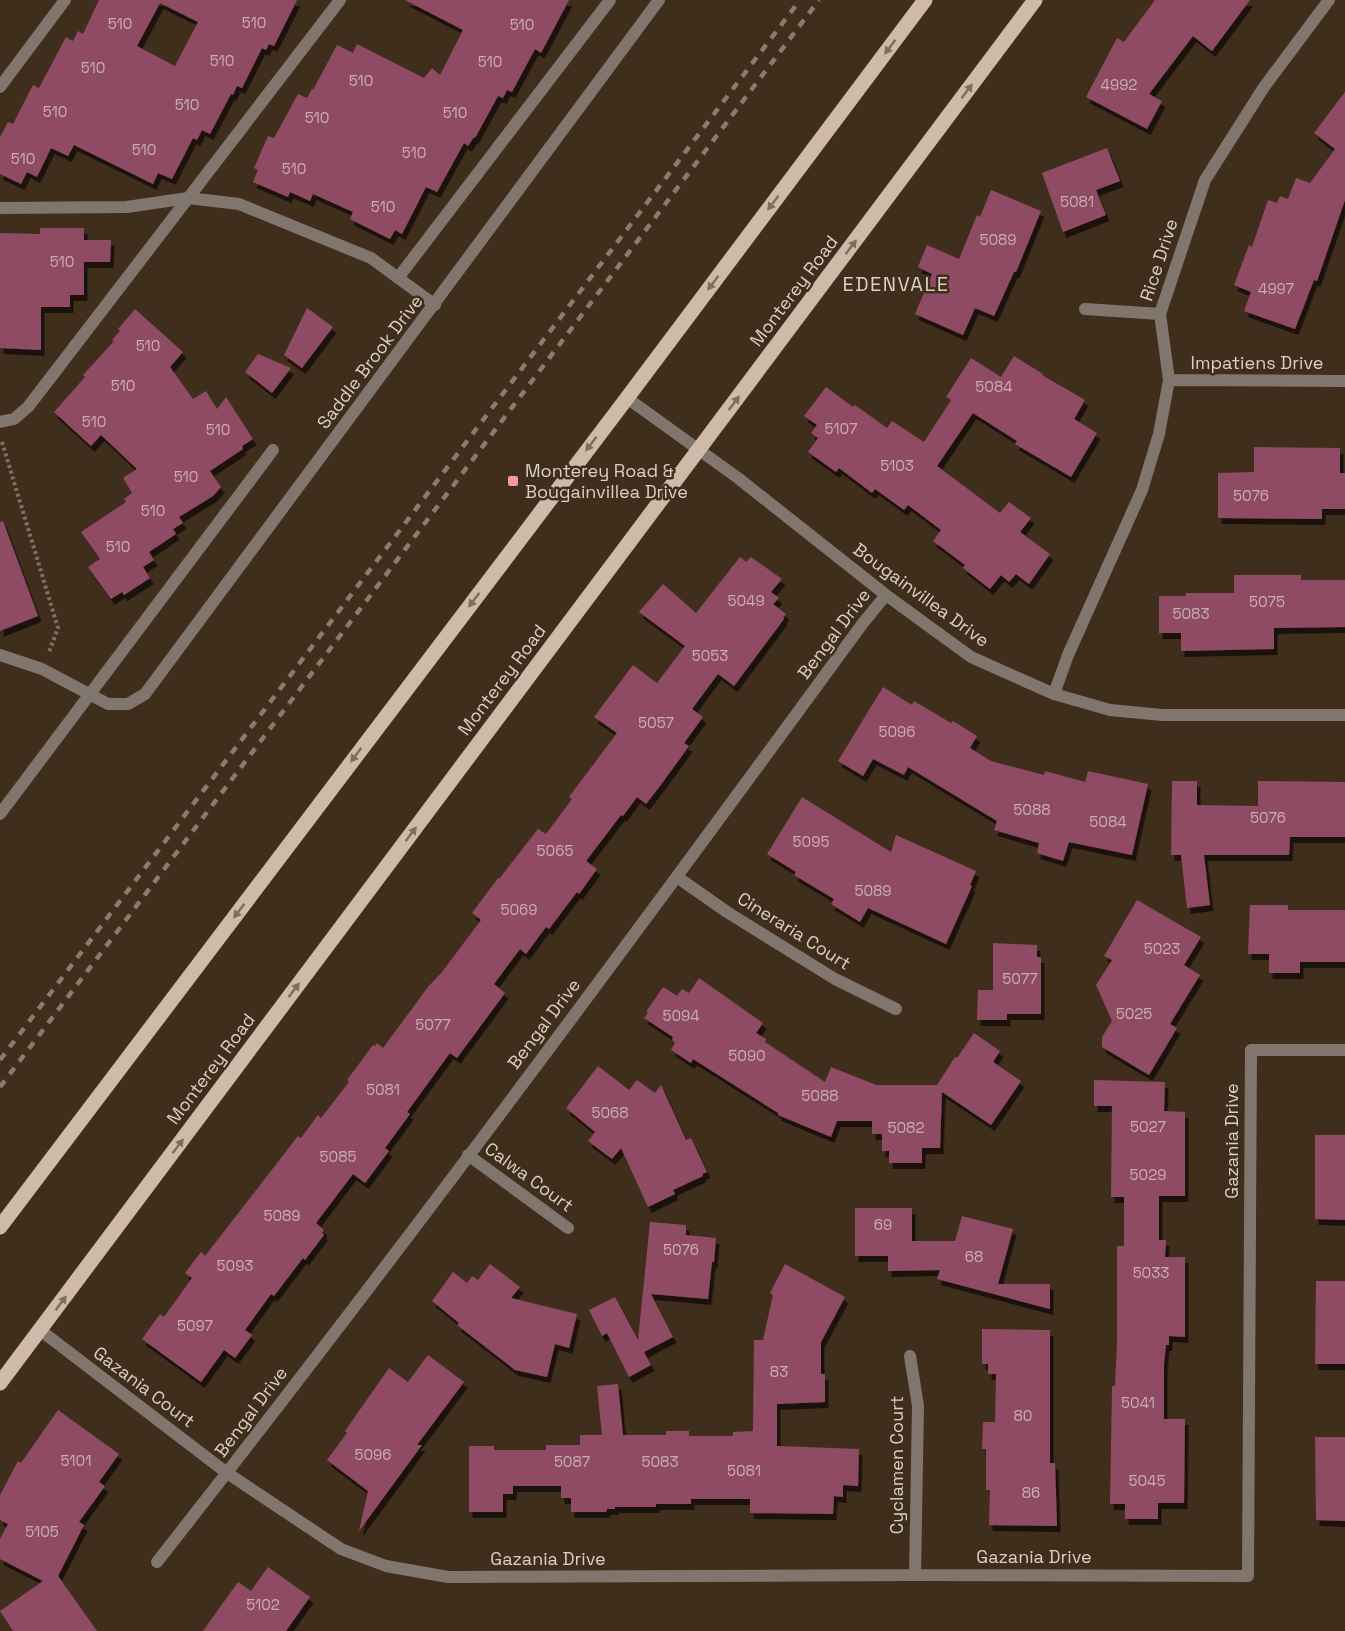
<svg xmlns="http://www.w3.org/2000/svg" width="1345" height="1631" viewBox="0 0 1345 1631" font-family="'Space Grotesk',sans-serif">
<style>
.building{fill:#8f4b63;fill-rule:evenodd;filter:url(#shadow)}
.lines{fill:none;stroke-linecap:round;stroke-linejoin:round}
.path{stroke:#7f7061;stroke-width:4;stroke-dasharray:3 3;stroke-linecap:butt}
.lane{stroke:#81766e;stroke-width:12}
.street{stroke:#81766e;stroke-width:12}
.primary{stroke:#cfb9a8;stroke-width:15}
.rail{stroke:#8a7b6c;stroke-width:4.5;stroke-dasharray:8 8;stroke-linecap:butt}
.oneway{fill:#806d5b}
.poi-dot{fill:#f49aa5;stroke:#402e1c;stroke-width:2}
.labels{text-anchor:middle;stroke-width:5;stroke-linejoin:round;paint-order:stroke}
.number-label{font-size:15px;fill:#c8afac}
.street-label{font-size:18px;fill:#dbd0c4;stroke:#402e1c}
.poi-label{font-size:18px;fill:#dbd0c4;stroke:#402e1c;text-anchor:start}
.neighbourhood-label{font-size:20px;letter-spacing:1.5px;fill:#dbd0c4;stroke:#402e1c}
</style>
<defs>
<filter id="shadow"><feDropShadow dx="3.5" dy="6" stdDeviation="0" flood-color="#0009"/></filter>
</defs>
<rect width="100%" height="100%" fill="#402e1c"/>
<path class="building" d="M99 0H297L274 46 269 44 266 50 262 48 242 88 237 86 233 95 231 94 210 134 202 130 197 140 193 138 172 179 158 173 153 184 74 145 68 156 51 148 37 177 27 172 21 184 0 174V137L8 122 13 124 33 85 39 88 66 37 73 41 78 31 83 34ZM160 3 198 22 175 66 137 46Z
M405 0H569L541 53 535 49 512 92 507 90 503 98 498 96 475 138 474 137 468 146 464 143 437 192 426 187 402 234 395 230 390 239 350 219 353 212 313 194 310 201 290 192 288 197 253 182 258 170 254 168 268 136 274 138 298 94 307 98 312 89 313 90 337 45 353 53 357 44 424 78 432 68 440 75 463 30Z
M1155 0H1250L1212 51 1193 36 1149 94 1162 101 1147 129 1086 97 1117 38 1124 42Z
M1345 92V200L1317 281 1314 280 1295 329 1244 311 1251 292 1234 285 1249 245 1252 247 1268 200 1277 203 1280 196 1288 199 1296 178 1310 183 1335 149 1314 133Z
M1107 148 1120 181 1096 190 1106 215 1063 232 1042 173Z
M991 190 1041 211 1016 272H1014L994 316 975 308 963 335 915 314 932 274 918 267 927 245 959 259 977 215 980 217Z
M40 228H84V240H111L110 262H84V295H70V307H41V350L0 348V233L40 234Z
M307 308 333 327 302 368 284 355Z
M135 309 183 352 170 367 193 399 206 391 217 409 226 397 253 439 242 446 243 449 210 471 221 487 213 496 179 517 183 523 173 529 176 534 149 552 154 560 143 567 150 578 124 595 122 592 111 599 88 567 100 559 81 532 126 502 124 499 132 493 123 478 137 469 101 435 91 446 54 412 85 377 83 375 114 341 112 340 120 331 118 329Z
M258 354 291 368 272 393 245 372Z
M1014 356 1043 374 1042 375 1085 400 1074 419 1097 433 1071 477 1015 444 1017 441 973 413 937 466 1000 513 1009 502 1031 518 1020 532 1050 554 1029 584 1016 574 1009 582 1001 575 990 589 963 568 965 565 933 541 941 530 908 505 904 510 875 489 872 493 839 468 836 472 808 452 818 438 811 433 817 425 804 416 826 387 853 407 855 405 887 428 892 421 924 442 951 400 946 397 971 358 1001 377Z
M1254 447 1340 448V473H1345V509H1322V519L1218 518V473L1254 472Z
M3 521 38 616 0 631V522Z
M740 557 746 562 751 557 782 579 771 592 779 598 773 604 786 614 783 618 784 619 734 686 718 674 692 709 703 717 684 743 689 746 663 782 646 804 637 797 623 816 621 815 586 861 597 869 579 894 577 892 549 929 546 927 526 954 520 949 494 984 505 993 457 1058 450 1053 407 1112 410 1114 385 1148 389 1151 365 1183 353 1174 316 1223 324 1230 322 1233 324 1235 305 1260 303 1258 274 1296 271 1294 245 1330 252 1335 235 1358 224 1350 201 1382 142 1339 160 1314 164 1317 192 1278 185 1273 201 1252 205 1256 298 1136 301 1138 318 1115 321 1118 349 1082 347 1080 373 1045 375 1046 377 1043 383 1048 428 987 442 972 481 920 472 913 498 878 499 879 538 829 546 834 572 799 569 797 617 733 594 717 633 665 657 683 685 646 639 612 663 584 696 613Z
M1234 575H1301V580H1345V627L1274 628V649L1181 651V633H1159V596H1186V593H1234Z
M883 687 912 705 914 701 951 723 953 721 977 736 970 748 991 761 1044 775 1045 771 1085 782 1088 771 1148 784 1132 855 1069 842 1063 861 1037 853 1039 843 994 830 997 821 908 767 904 775 873 759 863 776 838 761Z
M1172 781H1197V805L1258 806V781L1345 782V837H1290L1289 855H1204L1210 905 1187 908 1181 855H1171Z
M802 797 891 852 896 835 976 871 970 885 972 886 946 944 868 908 860 922 831 904 834 899 794 875 796 872 767 854Z
M1137 900 1201 937 1184 965 1200 975 1170 1024 1177 1028 1149 1075 1102 1047V1037L1112 1021 1096 985 1112 960 1104 956Z
M1250 905H1288V910H1345V962H1300V973H1269V954H1248Z
M993 943 1037 945V957H1041V1014H1007V1020H977L978 990H993Z
M699 978 763 1023 756 1033 766 1039 765 1042 825 1082 831 1067 876 1085H937L955 1057 957 1058 974 1033 1000 1051 993 1062 1021 1081 991 1125 942 1092 940 1148H922V1163H889V1151H882V1134H872V1121H837L831 1137 778 1115V1113L693 1059 691 1063 671 1050 675 1043 672 1040 673 1037 644 1018 648 1013 646 1012 663 987 677 996 682 989 689 993Z
M598 1066 629 1090 637 1080 655 1093 661 1085 686 1140 691 1138 707 1172 702 1174 703 1176 673 1190 675 1194 648 1207 621 1148 612 1159 588 1141 595 1132 566 1108Z
M1094 1080 1165 1082 1164 1111 1185 1112V1196H1159V1240H1166L1165 1257H1185V1337L1169 1336V1345H1166L1164 1364V1419H1185L1184 1503H1158V1519H1125V1504H1110L1112 1386H1115L1117 1343V1246H1124V1197H1111L1112 1106H1094Z
M1315 1135H1345V1220L1315 1219Z
M855 1208H912V1241H955L962 1216 1013 1229 998 1284H1050V1309L937 1279 940 1270 888 1271V1256H855Z
M650 1222 686 1225V1235L716 1238 714 1262H712L708 1299 651 1294 673 1337 644 1352 651 1365 629 1377 607 1333 602 1336 589 1310 615 1297 638 1340Z
M490 1264 520 1287 511 1298 577 1314 569 1348 555 1344 547 1377 515 1370 457 1325 459 1323 432 1301 453 1272 467 1283 472 1276 478 1280Z
M785 1264 845 1297 821 1342V1374H825V1402L777 1404V1446L859 1449 858 1486 843 1485V1497L834 1496 833 1514 750 1513V1499H691V1504H656V1507H615V1509H607L606 1512H571V1498H561V1486H513V1494H503V1512H469V1446H494V1450H546V1445H580V1435H602L597 1386 618 1384 623 1435H666V1431H689V1436H733V1432L753 1431 754 1340H763L773 1295 770 1293Z
M1316 1281H1345V1364H1315Z
M982 1329 1050 1330V1463H1055L1057 1526 989 1525 990 1490H986V1449H982L983 1422H995L996 1374H988V1364H982Z
M428 1355 464 1382 417 1445H422L359 1531 368 1491 327 1460 347 1433 345 1431 389 1368 408 1382Z
M58 1410 119 1454 99 1482 105 1486 79 1522 84 1525 58 1576 97 1631H13L0 1611 43 1581 0 1559V1539L8 1524 0 1520V1495L18 1461 21 1463Z
M1315 1437H1345V1521L1316 1520Z
M268 1567 310 1597 286 1631H203L238 1582 251 1591Z"/>
<g class="lines">
<path class="path" d="M2 442 58 628 49 652"/>
<path class="lane" d="M0 87 65 0
M0 208 127 207 188 198 239 204 371 258 435 305
M398 278 610 0
M0 422 14 419 28 407 340 0
M0 655 42 669 108 704H128L145 694 659 0
M0 814 273 450"/>
<path class="street" d="M1085 309 1160 314
M1169 380 1345 381
M627 398 738 478 886 595 971 657 1054 694 1110 710 1162 715H1345
M1054 694 1068 655 1142 490 1159 434 1169 380 1160 314 1205 180 1264 87 1329 0
M677 877 727 912 835 979 896 1009
M468 1155 568 1228
M40 1330 227 1473 341 1549 386 1566 448 1577 915 1575 1248 1576 1251 1050H1345
M910 1356 918 1406 915 1575
M157 1562C399 1254 632 939 863 623L886 595"/>
<path class="primary" d="M0 1227 627 398 925 0
M0 1383 1035 0"/>
<path class="rail" d="M0 1060 800 0
M0 1087 819 0"/>
</g>
<defs><path id="oneway-solid" d="M-6-.8H1V-3.2L6.5 0L1 3.2V.8H-6Z" transform="scale(1.5)"/></defs>
<g class="oneway">
<use href="#oneway-solid" transform="translate(890 47) rotate(127)"/>
<use href="#oneway-solid" transform="translate(967 91) rotate(-53)"/>
<use href="#oneway-solid" transform="translate(773 203) rotate(127)"/>
<use href="#oneway-solid" transform="translate(851 247) rotate(-53)"/>
<use href="#oneway-solid" transform="translate(713 283) rotate(127)"/>
<use href="#oneway-solid" transform="translate(734 403) rotate(-53)"/>
<use href="#oneway-solid" transform="translate(591 444) rotate(127)"/>
<use href="#oneway-solid" transform="translate(474 600) rotate(127)"/>
<use href="#oneway-solid" transform="translate(356 755) rotate(127)"/>
<use href="#oneway-solid" transform="translate(411 834) rotate(-53)"/>
<use href="#oneway-solid" transform="translate(239 911) rotate(127)"/>
<use href="#oneway-solid" transform="translate(294 990) rotate(-53)"/>
<use href="#oneway-solid" transform="translate(178 1146) rotate(-53)"/>
<use href="#oneway-solid" transform="translate(61 1303) rotate(-53)"/>
</g>
<rect class="poi-dot" x="507" y="475" width="12" height="12" rx="3"/>
<g class="labels">
<g class="number-label">
<text x="254" y="28">510</text>
<text x="120" y="29">510</text>
<text x="522" y="30">510</text>
<text x="222" y="66">510</text>
<text x="490" y="67">510</text>
<text x="93" y="73">510</text>
<text x="361" y="86">510</text>
<text x="1119" y="90">4992</text>
<text x="187" y="110">510</text>
<text x="55" y="117">510</text>
<text x="455" y="118">510</text>
<text x="317" y="123">510</text>
<text x="144" y="155">510</text>
<text x="414" y="158">510</text>
<text x="23" y="164">510</text>
<text x="294" y="174">510</text>
<text x="1077" y="207">5081</text>
<text x="383" y="212">510</text>
<text x="998" y="245">5089</text>
<text x="62" y="267">510</text>
<text x="1276" y="294">4997</text>
<text x="148" y="351">510</text>
<text x="123" y="391">510</text>
<text x="994" y="392">5084</text>
<text x="94" y="427">510</text>
<text x="841" y="434">5107</text>
<text x="218" y="435">510</text>
<text x="897" y="471">5103</text>
<text x="186" y="482">510</text>
<text x="1251" y="501">5076</text>
<text x="153" y="516">510</text>
<text x="118" y="552">510</text>
<text x="746" y="606">5049</text>
<text x="1267" y="607">5075</text>
<text x="1191" y="619">5083</text>
<text x="710" y="661">5053</text>
<text x="656" y="728">5057</text>
<text x="897" y="737">5096</text>
<text x="1032" y="815">5088</text>
<text x="1268" y="823">5076</text>
<text x="1108" y="827">5084</text>
<text x="811" y="847">5095</text>
<text x="555" y="856">5065</text>
<text x="873" y="896">5089</text>
<text x="519" y="915">5069</text>
<text x="1162" y="954">5023</text>
<text x="1020" y="984">5077</text>
<text x="1134" y="1019">5025</text>
<text x="681" y="1021">5094</text>
<text x="433" y="1030">5077</text>
<text x="747" y="1061">5090</text>
<text x="383" y="1095">5081</text>
<text x="820" y="1101">5088</text>
<text x="610" y="1118">5068</text>
<text x="1148" y="1132">5027</text>
<text x="906" y="1133">5082</text>
<text x="338" y="1162">5085</text>
<text x="1148" y="1180">5029</text>
<text x="282" y="1221">5089</text>
<text x="883" y="1230">69</text>
<text x="681" y="1255">5076</text>
<text x="974" y="1262">68</text>
<text x="235" y="1271">5093</text>
<text x="1151" y="1278">5033</text>
<text x="195" y="1331">5097</text>
<text x="779" y="1377">83</text>
<text x="1138" y="1408">5041</text>
<text x="1023" y="1421">80</text>
<text x="373" y="1460">5096</text>
<text x="76" y="1466">5101</text>
<text x="572" y="1467">5087</text>
<text x="660" y="1467">5083</text>
<text x="744" y="1476">5081</text>
<text x="1147" y="1486">5045</text>
<text x="1031" y="1498">86</text>
<text x="42" y="1537">5105</text>
<text x="263" y="1610">5102</text>
</g>
<g class="street-label">
<text transform="translate(1159 260) rotate(-72)" y="6">Rice Drive</text>
<text transform="translate(794 291) rotate(-53)" y="6">Monterey Road</text>
<text transform="translate(370 362) rotate(-53)" y="6">Saddle Brook Drive</text>
<text x="1257" y="369">Impatiens Drive</text>
<text transform="translate(921 595) rotate(36)" y="6">Bougainvillea Drive</text>
<text transform="translate(834 634) rotate(-53)" y="6">Bengal Drive</text>
<text transform="translate(502 680) rotate(-53)" y="6">Monterey Road</text>
<text transform="translate(794 931) rotate(32)" y="6">Cineraria Court</text>
<text transform="translate(544 1024) rotate(-53)" y="6">Bengal Drive</text>
<text transform="translate(211 1069) rotate(-53)" y="6">Monterey Road</text>
<text transform="translate(1232 1141) rotate(-90)" y="6">Gazania Drive</text>
<text transform="translate(529 1177) rotate(36)" y="6">Calwa Court</text>
<text transform="translate(144 1387) rotate(37)" y="6">Gazania Court</text>
<text transform="translate(251 1412) rotate(-53)" y="6">Bengal Drive</text>
<text transform="translate(897 1465) rotate(-90)" y="6">Cyclamen Court</text>
<text x="1034" y="1563">Gazania Drive</text>
<text x="548" y="1565">Gazania Drive</text>
</g>
<g class="poi-label">
<text x="525" y="477">Monterey Road &amp;<tspan x="525" dy="21">Bougainvillea Drive</tspan></text>
</g>
<g class="neighbourhood-label">
<text x="896" y="291">EDENVALE</text>
</g>
</g>
</svg>
